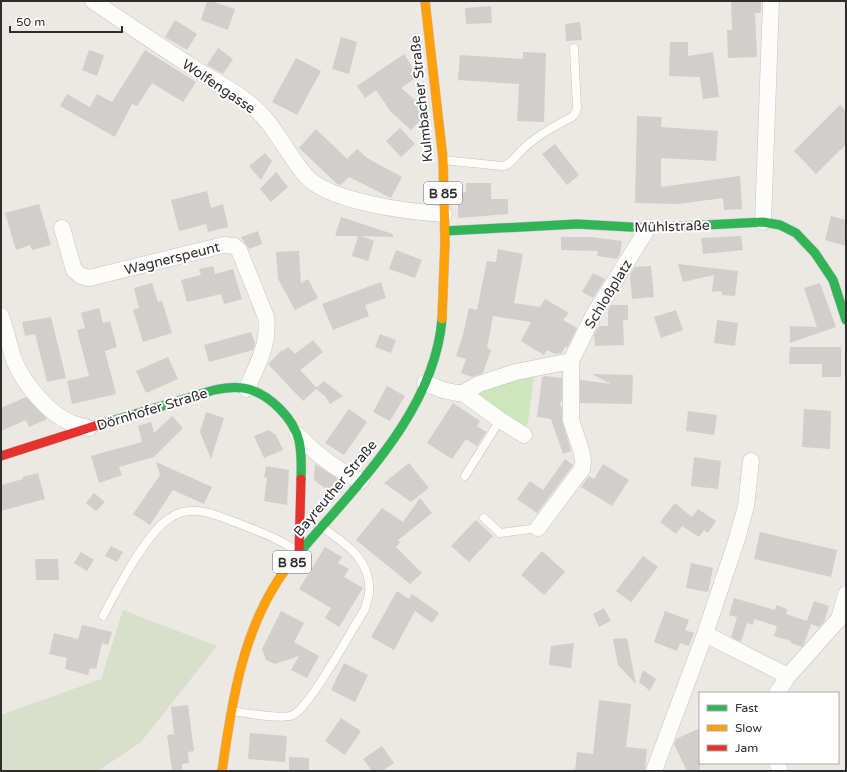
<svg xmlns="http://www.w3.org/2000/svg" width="847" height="772" viewBox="0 0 847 772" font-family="'Varela Round',sans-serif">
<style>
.green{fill:#cee6be}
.cemetery{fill:#d8e0cc}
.building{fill:#d1cecb}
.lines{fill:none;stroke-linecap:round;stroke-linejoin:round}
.lane-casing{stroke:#c5c4c5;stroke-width:9}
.street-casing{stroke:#c5c4c5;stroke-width:17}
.fast-casing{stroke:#c5c4c5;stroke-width:10}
.slow-casing{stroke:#c5c4c5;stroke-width:10}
.jam-casing{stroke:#c5c4c5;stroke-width:10}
.lane{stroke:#fcfcfb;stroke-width:8}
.street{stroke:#fcfcfb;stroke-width:16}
.fast{stroke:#30b455;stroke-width:9}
.slow{stroke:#ff9f0a;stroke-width:9}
.jam{stroke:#e5322d;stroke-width:9}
.labels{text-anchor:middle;stroke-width:4;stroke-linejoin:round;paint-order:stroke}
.shield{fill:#fff;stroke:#6d6d6d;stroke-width:1}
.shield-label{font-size:13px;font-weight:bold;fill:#2e2e2e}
.street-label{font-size:14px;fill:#2e2e2e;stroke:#fff}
</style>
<rect width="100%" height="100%" fill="#ece8e4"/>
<path class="green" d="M534 376 528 423 524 426 479 398 478 393 481 390Z"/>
<path class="cemetery" d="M123 610 217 646 141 742 98 771H1V715L101 679Z"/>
<path class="building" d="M207 1H211L235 9 228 30 201 20Z
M731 1H761V13H755L757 57 728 58 727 30H732Z
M491 6 492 23 466 24 465 8Z
M175 20 197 34 187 50 165 37Z
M580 22 582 40 566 41 565 24Z
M341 37 357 42 349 74 332 69Z
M670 42H688V56L713 52 719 97 703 99 700 77 669 76Z
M218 48 233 59 223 74 207 65Z
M89 50 104 55 97 76 82 70Z
M145 50 196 82 183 102 152 83 137 106 132 104 115 137 60 106 67 94 90 107 97 94 112 102Z
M523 52 546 53 544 122 517 121 519 84 458 80 460 55 523 59Z
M404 54 418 76 401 88 425 109 426 114 411 130 391 112 376 90 365 98 357 86Z
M296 58 321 71 297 115 272 102Z
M840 105 846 111V144L816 174 794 151Z
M637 116 662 117 661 127 718 131 716 161 661 158V187L740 176 742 209 724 210 723 198 678 204 635 203Z
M400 128 415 144 401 157 386 141Z
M316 129 347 159 357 149 367 158 402 177 391 198 349 177 341 185 337 184 299 148Z
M555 144 579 175 567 185 542 154Z
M265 153 272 161 261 180 249 166Z
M276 172 288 187 271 202 260 189Z
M466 183H491V199H508V214L458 218V192H466Z
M207 191 211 208 223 204 228 227 208 232 206 224 179 231 171 200Z
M39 204 51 245 32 250 30 245 16 250 5 213Z
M831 216 846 220V246L825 240Z
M341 217 393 234V237L361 236 374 241 368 261 352 256 358 236H335Z
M258 231 262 244 249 249 241 237Z
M741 236 743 250 703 254 701 238Z
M561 237H591L622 241 620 254 617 259 597 256 598 251 561 250Z
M498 249 523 254 514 303 540 307 545 299 569 313 563 320 577 328 567 348 565 347 562 353 555 354 547 350 544 355 521 341 531 322 493 316 487 348 491 350 483 373 472 377 461 373 466 359 456 356 463 335 469 308 477 310 487 261 496 262Z
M396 250 422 260 415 278 389 269Z
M299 251 301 283 308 279 318 298 295 310 278 279 276 252Z
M678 264 738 271 735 296 722 295 721 291 712 292 714 275 683 282Z
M213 266 215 274 233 269 242 299 224 304 221 294 187 302 181 280 201 275 199 269Z
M651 266 654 297 632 299 630 275 635 267Z
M593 273 605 279 593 298 582 292Z
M381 282 386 298 365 305 369 316 333 330 322 304Z
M152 283 158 302 162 301 172 333 143 342 133 310 139 308 134 288Z
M820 283 836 327 790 343V326L817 327 804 288Z
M611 305H628V320H623L624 345 595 346 594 335 599 326H608V310Z
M99 308 103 323 110 321 117 347 105 351 116 394 72 404 67 381 89 376 77 330 85 328 81 313Z
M676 310 683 330 661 338 654 317Z
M51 317 66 378 47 382 35 334 25 336 22 322Z
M717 320 738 323 735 346 714 343Z
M251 332 255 344 253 350 209 362 204 345Z
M380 334 396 340 391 353 375 347Z
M313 340 323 352 300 370 317 388H316L324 381 343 396 330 404 325 396 316 389 303 401 268 364 282 350 283 351 288 347 295 354Z
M790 347H841V377H822V364H789Z
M168 357 178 379 146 393 136 371Z
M592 374 633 375 632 404 580 403V380L611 384Z
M545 376 562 378V402H559L562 408V420L571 451 563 454 551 419 537 417 542 377Z
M387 386 405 396 390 421 373 412Z
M26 397 47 419 29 427 26 420 1 431V408Z
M453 403 480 421 477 426 486 432 477 446 466 439 452 459 427 443Z
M349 409 367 422 344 455 325 443Z
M804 409 831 411 830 449 802 447Z
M688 411 717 415 714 435 686 431Z
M206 412 224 418 211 459 200 432Z
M172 416 183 428 154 457 119 467 122 475 99 483 91 456 142 442 138 426 151 422 154 433Z
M269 430 276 435 283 450 264 458 254 436Z
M694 457 721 461 718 489 691 486Z
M565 459 573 465 537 513 517 499 530 481 543 490Z
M156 462 212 487 204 504 173 490 150 525 133 514 160 475Z
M409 463 429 488 411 502 384 483Z
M315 464 343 482 333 494 314 480Z
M603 464 629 480 612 506 581 487 589 476 594 479Z
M266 466 289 470 287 505 264 501 267 478 264 477Z
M38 473 45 499 1 511V485L23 479 22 477Z
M94 493 105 502 96 511 86 503Z
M420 498 432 513 398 540 400 542 396 547 422 573 410 584 356 540 382 508 403 522Z
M675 503 692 517 698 509 716 521 708 533 704 530 699 537 682 526 676 534 660 522Z
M476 520 493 536 469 562 451 546Z
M760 532 837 550 831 577 754 559Z
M111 546 123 552 117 562 105 556Z
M325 547 342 557 338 563 349 569 344 577 363 588 339 627 325 618 331 608 299 589Z
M542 551 565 572 544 595 521 575Z
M81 552 94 560 87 571 74 563Z
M643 556 658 567 631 602 616 591Z
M35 559H58L59 580H36Z
M691 563 713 568 708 592 686 588Z
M397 591 409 599 412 594 439 613 432 623 415 611 394 650 371 637Z
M734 598 775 610 776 605 787 609 786 614 807 621 814 601 829 606 824 622 819 627 811 624 804 644 802 647 791 643V641L774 636 777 626 754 619 753 625 747 623 741 642 731 637 737 617 729 615Z
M604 608 611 621 599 627 593 614Z
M281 611 304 623 294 642 319 656 307 678 291 670 299 656 275 664 266 660 262 649Z
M665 611 689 620 685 630 694 633 689 646 680 643 677 651 654 642Z
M82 625 112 632 108 645 102 643 96 669 90 668 88 675 65 669 67 658 49 654 54 633 78 639Z
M627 638 630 654 636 684 618 665 613 639Z
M574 643 571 668 549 665 551 646Z
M344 663 368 675 355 702 331 690Z
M643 670 656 679 650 691 639 682Z
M599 700 631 704 626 747 647 749 645 771H575L577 752 593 754Z
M188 705 194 751 188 752 189 763 182 764V771H172L167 735 174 734 171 707Z
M341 718 361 731 345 755 325 741Z
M700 728V771H687L674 744 676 739Z
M250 733 287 736 285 762 248 759Z
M382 746 394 763 382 771H372L363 759Z
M289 757 309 758V771H289Z"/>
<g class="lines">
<defs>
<path id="lane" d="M443 160 502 166C510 165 513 159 519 153 534 137 553 127 572 117L576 112 577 108 574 48
M465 476 500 420
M484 518 500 533 538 528
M103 616C117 590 146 533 170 518 176 514 183 511 190 511 204 509 226 519 240 524 260 532 280 539 298 552
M232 711C245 713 283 720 293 715 310 707 352 629 365 609 366 604 368 599 369 594 372 560 346 544 322 527"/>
<path id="street" d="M93 1C125 23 157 44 189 65 209 78 232 89 250 104 275 124 286 153 306 176 329 202 410 212 444 214
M763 222 771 1
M62 228 74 270 81 276 89 278 224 245 234 246 239 250 266 317C270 344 257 364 247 389
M1 316C6 330 9 345 14 360 23 383 50 416 74 424 79 426 84 427 89 428
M425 383 443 390 457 393H463L479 384 516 372 571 361
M463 393 500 420 524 435
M298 435C316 454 336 470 361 481
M538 528 582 469 583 461 581 450 571 420V361L593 316 648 228
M705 634 788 676
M777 693 788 676 839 619 846 594
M777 763 780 771
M654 771 705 634 736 542 746 506 751 461"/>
<path id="fast" d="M445 231 577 224 648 228 763 222 780 225 796 233 815 253 833 280 846 320
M101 424C127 417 152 409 178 401 199 395 221 385 243 388 257 390 270 399 280 409 302 431 302 450 301 479
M288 566C347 494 434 417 442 319"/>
<path id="slow" d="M425 1 443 159 445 241 442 319
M222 771C232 700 243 625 288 566"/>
<path id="jam" d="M1 456 101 424
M299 553 301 479"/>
</defs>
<use href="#lane" class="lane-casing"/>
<use href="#street" class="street-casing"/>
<use href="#fast" class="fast-casing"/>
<use href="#slow" class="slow-casing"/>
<use href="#jam" class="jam-casing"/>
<use href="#lane" class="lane"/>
<use href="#street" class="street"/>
<use href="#fast" class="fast"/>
<use href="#slow" class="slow"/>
<use href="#jam" class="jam"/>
</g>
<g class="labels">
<g class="shield">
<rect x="424" y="182" width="38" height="22" rx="3"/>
<rect x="273" y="551" width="38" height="22" rx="3"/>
</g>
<g class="shield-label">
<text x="443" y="198">B 85</text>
<text x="292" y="567">B 85</text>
</g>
<g class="street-label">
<text transform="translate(219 86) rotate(34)" y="5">Wolfengasse</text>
<text transform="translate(421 99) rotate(-96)" y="5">Kulmbacher Straße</text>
<text transform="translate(672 226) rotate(-2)" y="5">Mühlstraße</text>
<text transform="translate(172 258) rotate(-14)" y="5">Wagnerspeunt</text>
<text transform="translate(608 294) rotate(-59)" y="5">Schloßplatz</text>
<text transform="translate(152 409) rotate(-17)" y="5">Dörnhofer Straße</text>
<text transform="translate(335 488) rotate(-50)" y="5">Bayreuther Straße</text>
</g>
</g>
<rect width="847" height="772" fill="none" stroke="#2e2e2e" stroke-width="4"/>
<rect x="699" y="692" width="140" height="72" fill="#ffffff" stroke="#ababab"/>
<rect x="707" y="705" width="20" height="6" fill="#30b455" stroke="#ababab"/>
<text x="735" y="712" font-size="12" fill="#2e2e2e">Fast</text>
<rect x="707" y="725" width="20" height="6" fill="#ff9f0a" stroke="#ababab"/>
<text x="735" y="732" font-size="12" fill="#2e2e2e">Slow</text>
<rect x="707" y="745" width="20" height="6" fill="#e5322d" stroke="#ababab"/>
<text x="735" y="752" font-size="12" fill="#2e2e2e">Jam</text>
<path d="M10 26v6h112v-6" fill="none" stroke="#2e2e2e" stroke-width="2"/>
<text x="16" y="26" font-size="12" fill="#2e2e2e" stroke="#ffffff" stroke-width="3" paint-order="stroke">50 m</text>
</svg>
